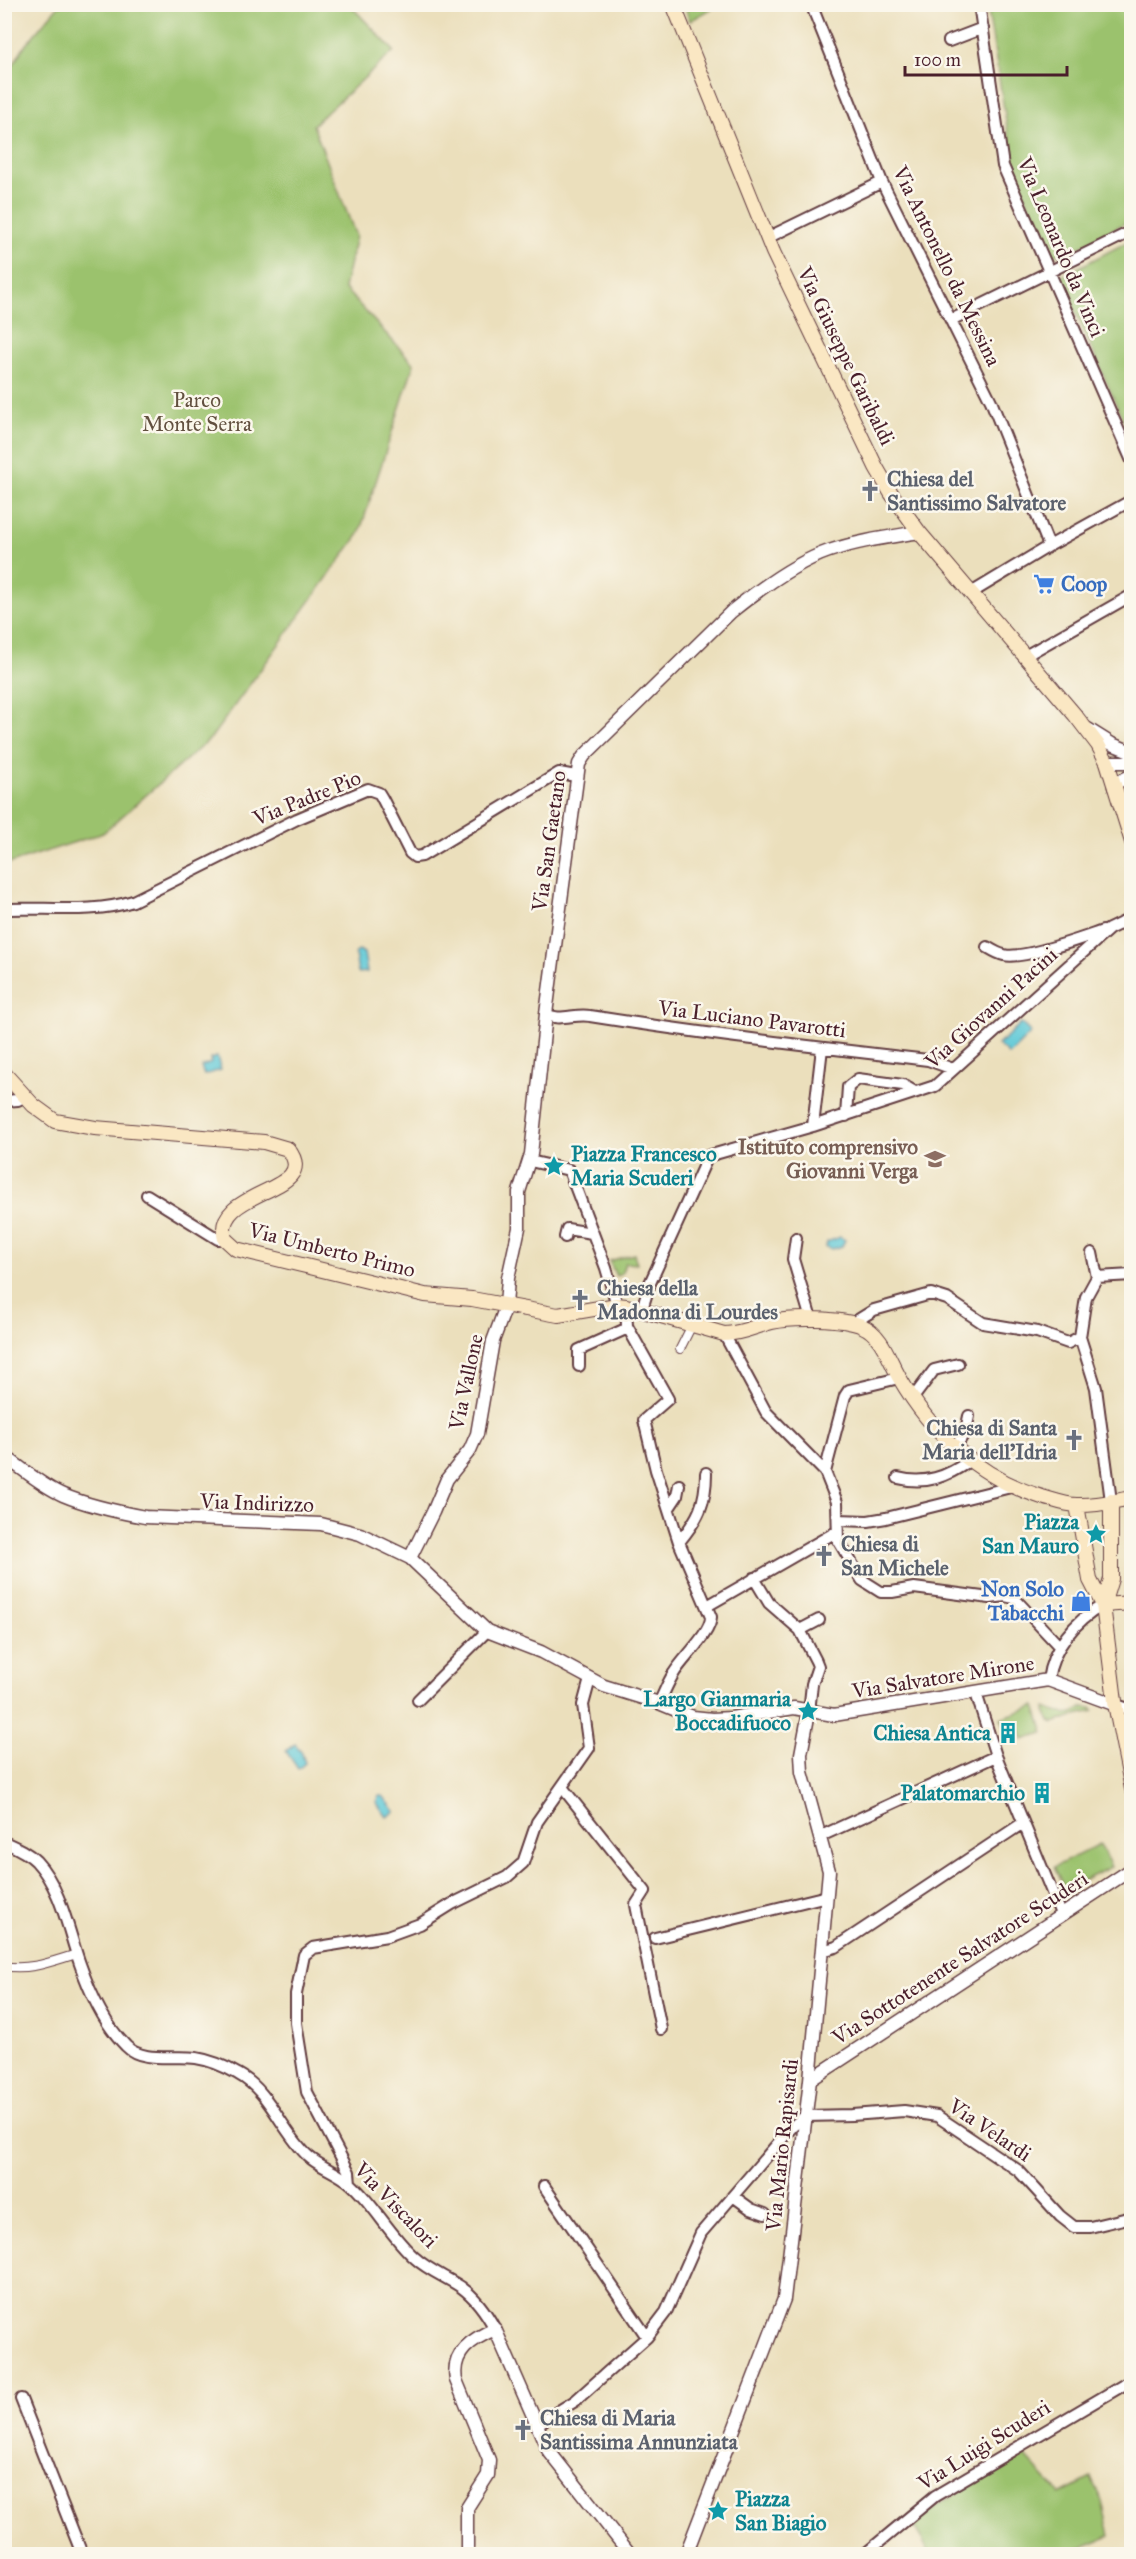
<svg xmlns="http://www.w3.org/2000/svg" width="1136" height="2559" viewBox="0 0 1136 2559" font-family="'IM FELL Great Primer',serif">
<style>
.green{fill:#9bc26d;stroke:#72704c;stroke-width:1.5}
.water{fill:#5ec9d7;stroke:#547481;stroke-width:1.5}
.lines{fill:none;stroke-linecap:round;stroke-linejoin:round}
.pedestrian-casing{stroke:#623c41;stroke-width:10}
.minor-casing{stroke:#623c41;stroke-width:14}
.tertiary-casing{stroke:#623c41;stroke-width:15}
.secondary-casing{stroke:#623c41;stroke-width:16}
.pedestrian{stroke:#fff;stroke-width:8}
.minor{stroke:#fff;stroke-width:10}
.tertiary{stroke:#fff;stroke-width:12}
.secondary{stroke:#fae7c3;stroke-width:14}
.labels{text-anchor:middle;stroke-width:5;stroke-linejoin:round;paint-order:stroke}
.street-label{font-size:21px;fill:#4a1f2b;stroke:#fbf7ec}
.park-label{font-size:21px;fill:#62503f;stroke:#fbf7ec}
.worship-label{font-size:21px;font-weight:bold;fill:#5b616d;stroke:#fbf7ec;text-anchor:start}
.shop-label{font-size:21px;font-weight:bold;fill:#366cbe;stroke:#fbf7ec;text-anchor:start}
.education-label{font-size:21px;font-weight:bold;fill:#785e54;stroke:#fbf7ec;text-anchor:end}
.culture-label{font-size:21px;font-weight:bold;fill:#0d838f;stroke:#fbf7ec;text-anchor:end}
</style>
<rect width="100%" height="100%" fill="#fbf7ec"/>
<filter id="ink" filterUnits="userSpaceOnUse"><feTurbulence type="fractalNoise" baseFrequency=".0167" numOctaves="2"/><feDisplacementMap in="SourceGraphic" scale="12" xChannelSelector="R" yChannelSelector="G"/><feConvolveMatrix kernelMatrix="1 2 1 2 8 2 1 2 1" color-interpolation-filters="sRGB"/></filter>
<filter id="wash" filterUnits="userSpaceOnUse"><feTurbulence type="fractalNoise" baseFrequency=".008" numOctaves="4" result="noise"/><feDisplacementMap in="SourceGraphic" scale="24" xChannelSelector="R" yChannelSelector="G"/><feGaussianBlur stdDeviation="1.35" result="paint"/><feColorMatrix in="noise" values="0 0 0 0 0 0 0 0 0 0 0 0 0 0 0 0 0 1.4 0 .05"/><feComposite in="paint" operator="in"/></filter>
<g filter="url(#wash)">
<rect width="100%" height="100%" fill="#ebdfbc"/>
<path class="green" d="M59 5H350L394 51 313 125 356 236 344 288 414 364 359 534 211 738 103 833 5 865V79L23 48Z
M690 5H718L690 21 686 10Z
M987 5H1131V220L1061 257 1059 253 1051 256 1014 170Z
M1131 240V438L1060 277Z
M634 1254 637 1264 625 1263 622 1273 616 1276 609 1261Z
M1035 1706 1044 1733 1023 1739 1017 1723 1005 1727 1001 1718Z
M1083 1707 1092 1708 1094 1711 1073 1716 1054 1723 1050 1721 1045 1712 1046 1708C1060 1714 1071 1717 1083 1707Z
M1100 1844 1111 1867 1065 1890 1054 1867Z
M1022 2453 1060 2494 1091 2478 1102 2501 1110 2536 1068 2554H930L912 2524 988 2471Z"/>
<path class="water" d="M359 950 364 953 367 972 358 973 355 954Z
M1021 1023 1031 1033 1009 1055 998 1045Z
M217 1057 221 1070 204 1075 201 1067 211 1063 210 1059Z
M840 1237 845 1240 842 1246 832 1249 826 1247 827 1242Z
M295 1744 301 1751 305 1763 298 1769 286 1751Z
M379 1796H383L395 1811 387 1817 376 1802Z"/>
</g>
<g filter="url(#ink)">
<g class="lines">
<defs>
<path id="pedestrian" d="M680 1349 692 1325
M4 1966C30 1971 53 1961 77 1954"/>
<path id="minor" d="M818 4 813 9 882 182 991 401 1049 546
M979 4 1003 166 1132 461
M949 41 983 28
M767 238 882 182
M951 320 1132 231
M971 593 1049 546 1132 500
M1025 656 1132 595
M4 909C47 907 93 914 133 901L297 819 368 789 379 793 382 798 410 853 415 857 422 856 559 773 576 776
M987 947C992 950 998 954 1004 955 1023 960 1082 938 1103 931
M546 1014C559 1022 575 1013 590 1016 703 1034 815 1047 928 1060L953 1069
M4 1101 18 1100 24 1096
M846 1116 848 1087 858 1079 903 1085 915 1092
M813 1126 822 1048
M530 1161 569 1170 606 1268 617 1305
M147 1195 218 1239H225
M565 1237 567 1229 592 1233
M796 1238 793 1259 811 1319
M1092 1253 1097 1277
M626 1306 627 1326 668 1399 644 1420 656 1470 679 1542 711 1617C711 1633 683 1658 674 1673 668 1682 664 1693 659 1703
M642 1309 650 1283 708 1156 813 1126 935 1086 1109 929 1132 918
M853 1323 874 1310 931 1294 947 1299 983 1323 1037 1332 1068 1343 1080 1337 1086 1297 1097 1277 1132 1275
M724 1334 766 1412 825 1472 837 1502 838 1540 862 1580 881 1592H892L914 1588 990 1598 1005 1596 1014 1598 1059 1646
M1080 1337 1096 1388 1111 1501
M579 1366V1350L628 1328
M913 1398 934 1370 958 1364
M955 1448 966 1430 969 1416
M825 1472 845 1396 849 1390 899 1378
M898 1478C925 1485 947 1477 969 1461
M669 1508 677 1496 679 1485
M838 1520 868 1521 886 1518 1015 1486
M679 1542C698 1519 706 1504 706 1473
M754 1578 769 1603 800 1630 816 1661 818 1666 812 1684 809 1712
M707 1606 836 1532
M800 1630 819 1620
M1048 1680C1052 1648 1075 1621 1103 1605
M976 1693 996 1756 1061 1914
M418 1700 487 1631
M1116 1705 1132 1710
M562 1787 645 1891 636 1905 661 2029
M821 1836 996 1756
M4 1842C15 1847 27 1852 36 1861 61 1888 68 1930 80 1964 90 1993 104 2024 126 2046 142 2063 174 2055 196 2058 209 2060 226 2067 238 2074 270 2091 282 2132 308 2156 320 2167 337 2172 350 2183 375 2205 390 2236 415 2258 428 2270 446 2277 461 2287 475 2297 487 2314 495 2329
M655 1938 827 1896
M822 1951 836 1947 1023 1823
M350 2183 349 2172 307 2092 296 2023V1994L304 1955 313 1948 387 1936 420 1924 452 1904 507 1877 523 1863 537 1822 589 1748 583 1705 590 1679
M544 2186 647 2337
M733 2196 751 2209 765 2214
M21 2399 82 2554
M536 2425 575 2401 647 2337 666 2312 701 2233 792 2127 805 2116 852 2115 904 2111 937 2116 1019 2171 1060 2216 1074 2227H1090L1132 2217
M865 2554 935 2496 1132 2380"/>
<path id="tertiary" d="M1088 729 1112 744 1132 752
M1107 762H1132
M1114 787 1118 782 1132 775
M4 1456C23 1469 42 1486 63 1495 89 1506 118 1512 145 1517L321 1524 360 1534 410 1558 487 1631 541 1652 604 1686 659 1703 693 1717 712 1719 731 1718 794 1708 834 1715 1048 1680 1116 1705
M410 1558 433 1512 447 1479 470 1450 477 1434 493 1341 506 1306 508 1278 519 1228V1192L531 1154 546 1014 579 764 584 756 731 612C757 591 797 562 829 551 858 541 889 537 919 532
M810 2080 1132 1869
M467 2554V2508L488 2475 489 2460 456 2380C451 2352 472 2339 495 2329L548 2450 630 2554
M686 2554 784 2299 810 2080 829 1871 802 1772 801 1754 809 1712"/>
<path id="secondary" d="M673 4 773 252 876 467 891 493 919 532 1075 715 1098 745 1107 762 1132 842
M4 1073 33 1105 55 1121 95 1128 264 1142 288 1149C323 1194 211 1188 225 1239L236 1249 425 1295 472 1299 558 1315 617 1305 626 1306 724 1334C741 1334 756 1326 772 1322 793 1317 843 1318 862 1326 882 1334 889 1360 899 1377 931 1433 979 1478 1042 1497 1053 1500 1066 1505 1077 1505 1095 1506 1114 1501 1132 1498
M1077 1505 1090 1580 1103 1605 1116 1709 1132 1789
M1103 1605 1111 1579V1501
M1103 1605 1132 1603"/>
</defs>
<use href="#pedestrian" class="pedestrian-casing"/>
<use href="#minor" class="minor-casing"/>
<use href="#tertiary" class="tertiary-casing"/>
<use href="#secondary" class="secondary-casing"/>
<use href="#pedestrian" class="pedestrian"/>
<use href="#minor" class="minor"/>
<use href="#tertiary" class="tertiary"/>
<use href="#secondary" class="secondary"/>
</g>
</g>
<defs>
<symbol id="church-bare" viewBox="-9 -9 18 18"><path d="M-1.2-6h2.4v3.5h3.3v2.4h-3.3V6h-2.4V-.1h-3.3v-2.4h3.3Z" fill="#6b7280" stroke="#fbf7ec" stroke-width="2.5" paint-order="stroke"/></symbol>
<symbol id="supermarket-bare" viewBox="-9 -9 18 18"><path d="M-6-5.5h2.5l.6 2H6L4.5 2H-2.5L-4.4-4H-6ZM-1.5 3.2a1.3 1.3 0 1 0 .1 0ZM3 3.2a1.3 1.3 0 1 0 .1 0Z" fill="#3f7fe0" stroke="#fbf7ec" stroke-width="2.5" paint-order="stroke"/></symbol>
<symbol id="school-bare" viewBox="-9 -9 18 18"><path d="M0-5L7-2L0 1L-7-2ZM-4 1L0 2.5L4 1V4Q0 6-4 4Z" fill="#8d6e63" stroke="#fbf7ec" stroke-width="2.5" paint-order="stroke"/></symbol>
<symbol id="sight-bare" viewBox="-9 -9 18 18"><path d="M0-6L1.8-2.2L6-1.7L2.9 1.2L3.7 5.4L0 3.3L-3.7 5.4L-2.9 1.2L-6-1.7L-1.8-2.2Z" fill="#0f9aa8" stroke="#fbf7ec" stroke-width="2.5" paint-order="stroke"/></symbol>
<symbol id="shop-bare" viewBox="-9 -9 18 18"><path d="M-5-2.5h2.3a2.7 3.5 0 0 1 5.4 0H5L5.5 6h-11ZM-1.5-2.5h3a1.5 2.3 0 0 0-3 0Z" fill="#3f7fe0" stroke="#fbf7ec" stroke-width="2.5" paint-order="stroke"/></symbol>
<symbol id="building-bare" viewBox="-9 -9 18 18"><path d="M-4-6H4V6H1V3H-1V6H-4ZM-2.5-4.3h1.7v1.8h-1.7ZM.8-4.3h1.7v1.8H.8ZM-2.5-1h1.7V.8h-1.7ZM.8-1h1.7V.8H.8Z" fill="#0f9aa8" stroke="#fbf7ec" stroke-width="2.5" paint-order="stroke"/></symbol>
</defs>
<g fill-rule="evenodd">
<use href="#church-bare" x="855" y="476" width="30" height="30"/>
<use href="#supermarket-bare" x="1029" y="569" width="30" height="30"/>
<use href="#school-bare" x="920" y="1144" width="30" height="30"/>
<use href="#sight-bare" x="539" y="1151" width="30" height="30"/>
<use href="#church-bare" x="565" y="1285" width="30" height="30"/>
<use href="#church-bare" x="1059" y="1425" width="30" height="30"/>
<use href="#sight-bare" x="1081" y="1519" width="30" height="30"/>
<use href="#church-bare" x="809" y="1541" width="30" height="30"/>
<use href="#shop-bare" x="1066" y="1586" width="30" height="30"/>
<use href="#sight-bare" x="793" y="1696" width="30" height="30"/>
<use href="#building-bare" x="993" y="1718" width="30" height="30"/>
<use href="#building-bare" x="1027" y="1778" width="30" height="30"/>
<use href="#church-bare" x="508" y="2415" width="30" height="30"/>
<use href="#sight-bare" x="703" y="2496" width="30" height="30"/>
</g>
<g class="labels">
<g class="street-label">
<text transform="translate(1061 247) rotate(67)" y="7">Via Leonardo da Vinci</text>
<text transform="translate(947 266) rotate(64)" y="7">Via Antonello da Messina</text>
<text transform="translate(846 356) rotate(64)" y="7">Via Giuseppe Garibaldi</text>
<text transform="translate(307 798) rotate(-22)" y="7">Via Padre Pio</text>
<text transform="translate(549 841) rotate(-82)" y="7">Via San Gaetano</text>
<text transform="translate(991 1008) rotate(-42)" y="7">Via Giovanni Pacini</text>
<text transform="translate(752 1019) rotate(7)" y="7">Via Luciano Pavarotti</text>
<text transform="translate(332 1250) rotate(14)" y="7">Via Umberto Primo</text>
<text transform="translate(466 1382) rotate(-78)" y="7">Via Vallone</text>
<text transform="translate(257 1503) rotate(2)" y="7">Via Indirizzo</text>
<text transform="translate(943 1677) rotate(-9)" y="7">Via Salvatore Mirone</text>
<text transform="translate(960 1958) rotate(-33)" y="7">Via Sottotenente Salvatore Scuderi</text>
<text transform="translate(990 2130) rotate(34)" y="7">Via Velardi</text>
<text transform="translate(782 2145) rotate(-84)" y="7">Via Mario Rapisardi</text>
<text transform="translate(396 2205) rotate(46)" y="7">Via Viscalori</text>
<text transform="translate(984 2445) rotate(-32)" y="7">Via Luigi Scuderi</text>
</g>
<g class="park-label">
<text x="197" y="407">Parco<tspan x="197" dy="24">Monte Serra</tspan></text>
</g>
<g class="worship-label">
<text x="887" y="486">Chiesa del<tspan x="887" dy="24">Santissimo Salvatore</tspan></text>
<text x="597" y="1295">Chiesa della<tspan x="597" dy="24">Madonna di Lourdes</tspan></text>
<text x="1057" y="1435" text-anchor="end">Chiesa di Santa<tspan x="1057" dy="24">Maria dell'Idria</tspan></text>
<text x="841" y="1551">Chiesa di<tspan x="841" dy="24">San Michele</tspan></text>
<text x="540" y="2425">Chiesa di Maria<tspan x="540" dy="24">Santissima Annunziata</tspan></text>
</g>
<g class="shop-label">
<text x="1061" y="591">Coop</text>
<text x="1064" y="1596" text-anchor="end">Non Solo<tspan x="1064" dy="24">Tabacchi</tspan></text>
</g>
<g class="education-label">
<text x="918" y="1154">Istituto comprensivo<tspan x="918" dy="24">Giovanni Verga</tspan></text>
</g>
<g class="culture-label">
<text x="571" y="1161" text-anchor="start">Piazza Francesco<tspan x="571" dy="24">Maria Scuderi</tspan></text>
<text x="1079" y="1529">Piazza<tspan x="1079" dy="24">San Mauro</tspan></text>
<text x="791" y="1706">Largo Gianmaria<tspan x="791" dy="24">Boccadifuoco</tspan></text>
<text x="991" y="1740">Chiesa Antica</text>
<text x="1025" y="1800">Palatomarchio</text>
<text x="735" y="2506" text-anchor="start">Piazza<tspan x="735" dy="24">San Biagio</tspan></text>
</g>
</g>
<rect width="1136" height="2559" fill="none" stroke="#fbf7ec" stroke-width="24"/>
<path d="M905 66v9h162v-9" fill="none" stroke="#4a1f2b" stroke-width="3"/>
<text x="914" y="66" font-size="18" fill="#4a1f2b" stroke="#fbf7ec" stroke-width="4.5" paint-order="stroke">100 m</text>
</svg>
